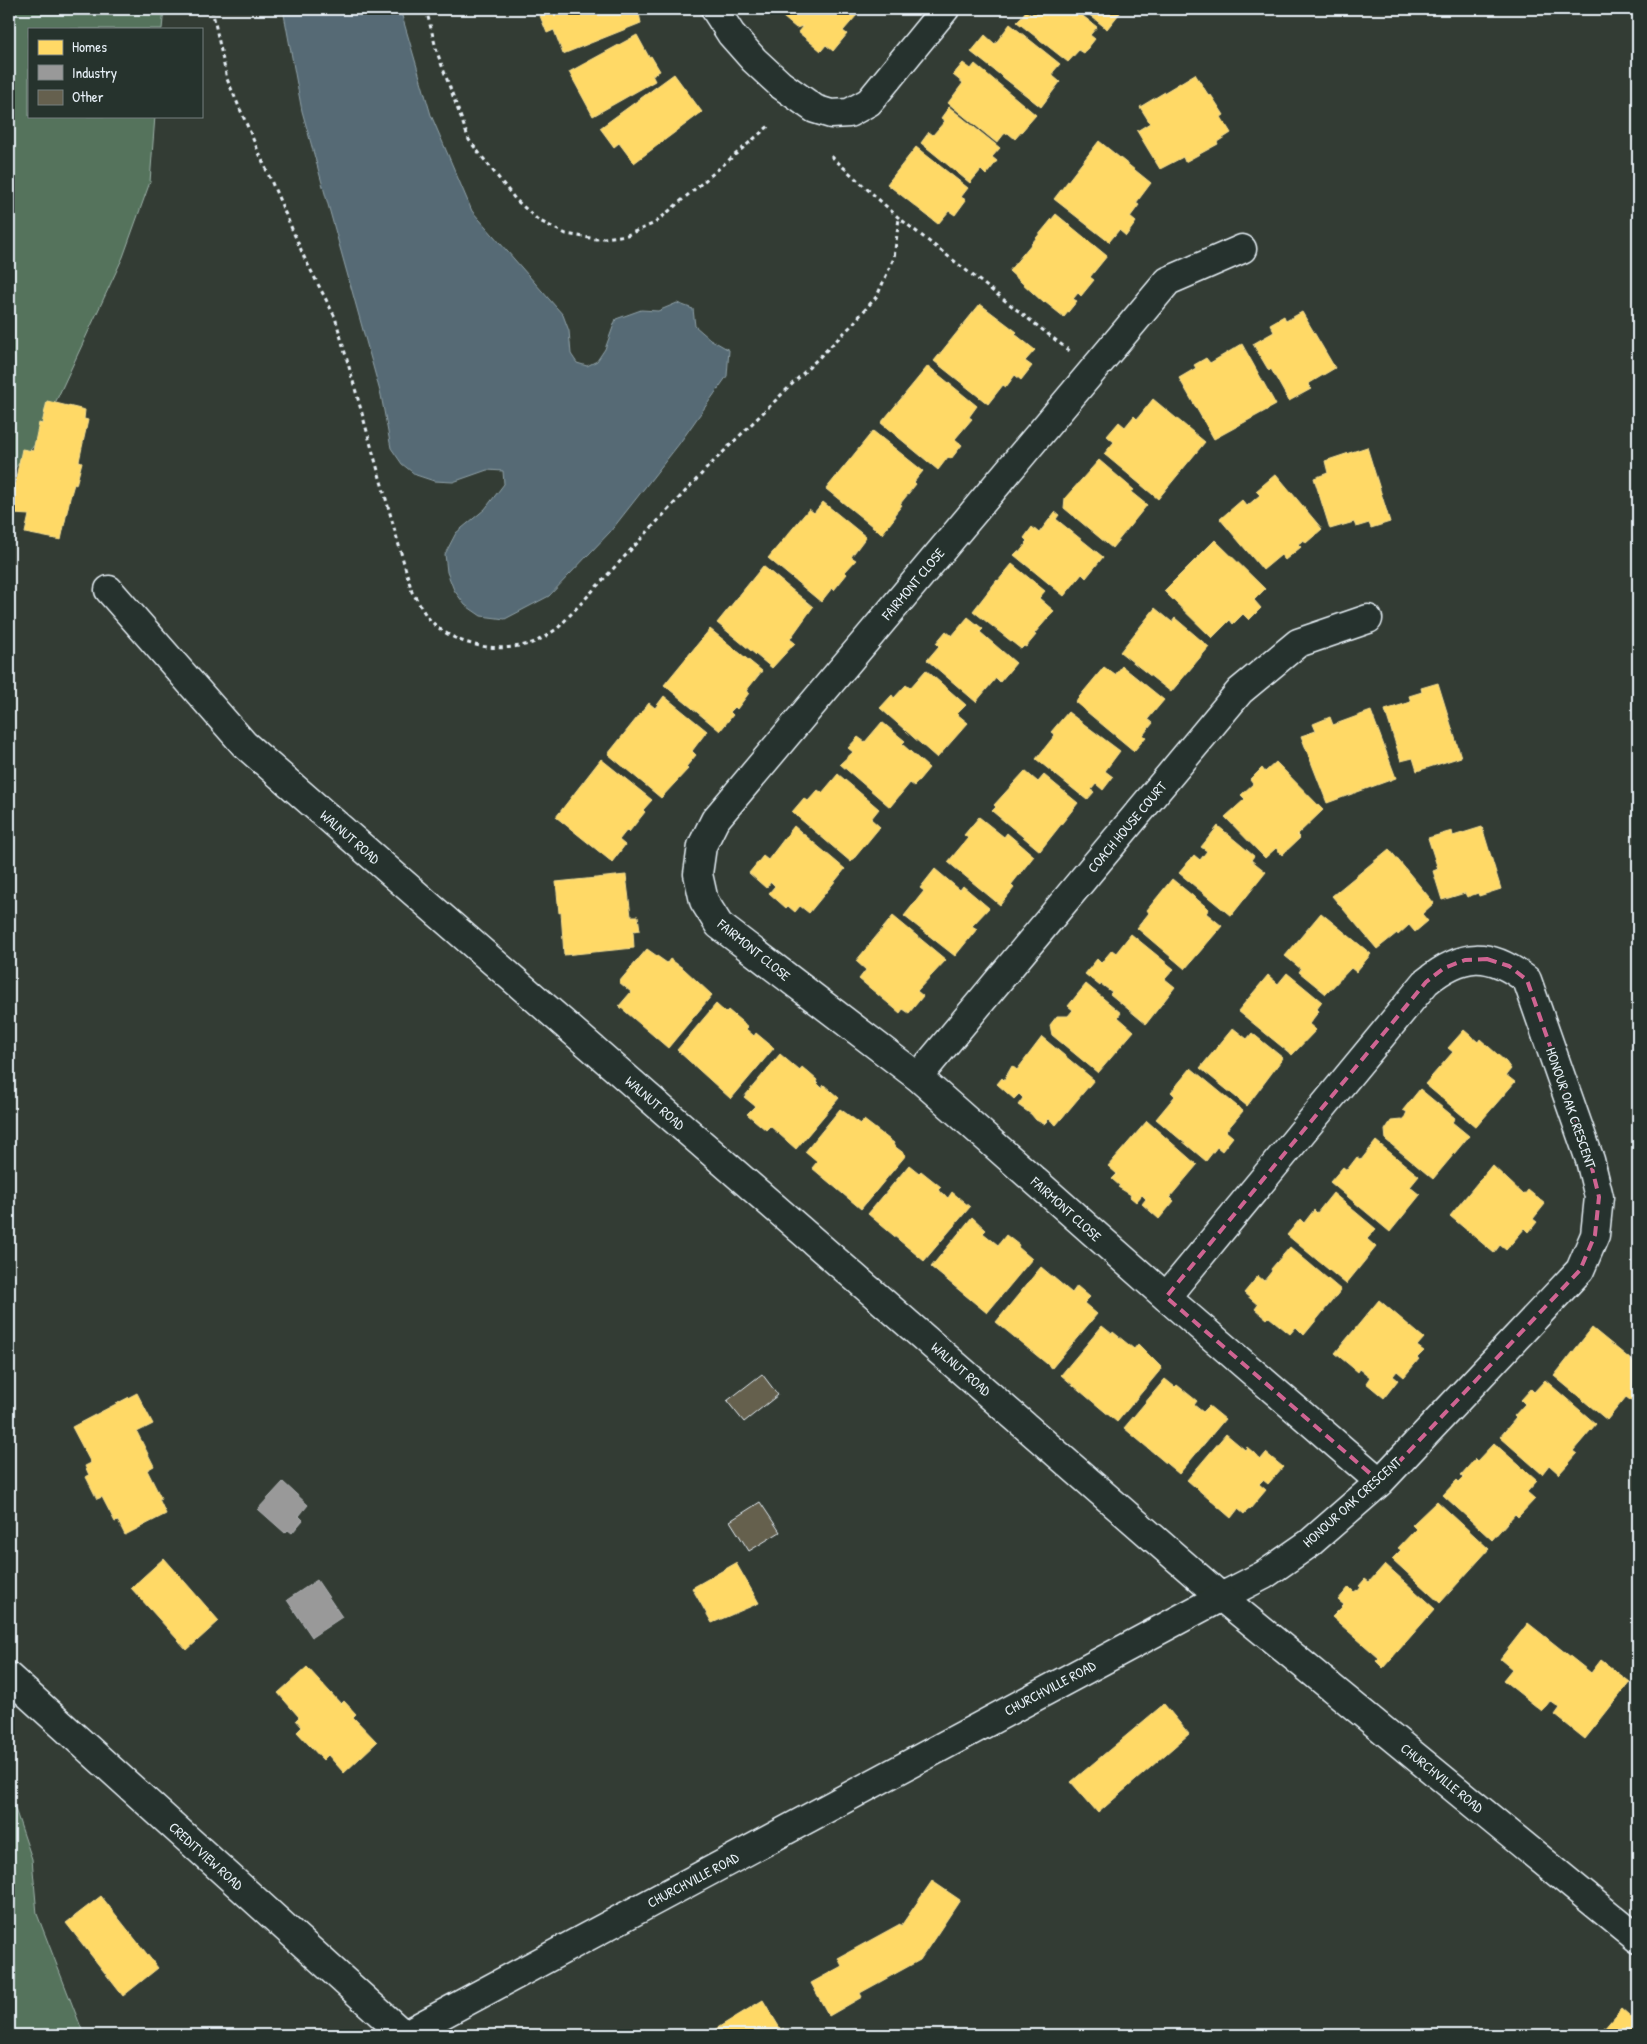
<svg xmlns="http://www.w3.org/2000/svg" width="1647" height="2044" viewBox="0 0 1647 2044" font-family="'Patrick Hand',sans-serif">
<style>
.green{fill:#55735c;stroke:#9eb2aa}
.water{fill:#566b74;stroke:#90a1a9}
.homes{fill:#ffd966;stroke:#f8e092}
.industry{fill:#999;stroke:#b1b3b6}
.building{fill:#65604e;stroke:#e8f1f8}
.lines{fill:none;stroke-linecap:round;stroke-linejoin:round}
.minor-casing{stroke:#e8f1f8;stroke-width:31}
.tertiary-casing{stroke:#e8f1f8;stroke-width:31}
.path{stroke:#e8f1f8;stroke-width:3;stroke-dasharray:4 4;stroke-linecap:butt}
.minor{stroke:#26332d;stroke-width:28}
.tertiary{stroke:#26332d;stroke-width:28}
.marked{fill:none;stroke:#cf6492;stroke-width:4;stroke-dasharray:10 6;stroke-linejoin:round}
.labels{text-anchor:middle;stroke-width:5;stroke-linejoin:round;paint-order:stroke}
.street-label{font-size:14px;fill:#e8f1f8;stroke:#26332d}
</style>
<rect width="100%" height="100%" fill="#333c34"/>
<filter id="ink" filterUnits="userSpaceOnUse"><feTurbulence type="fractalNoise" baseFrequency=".02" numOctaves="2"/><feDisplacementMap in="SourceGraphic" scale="10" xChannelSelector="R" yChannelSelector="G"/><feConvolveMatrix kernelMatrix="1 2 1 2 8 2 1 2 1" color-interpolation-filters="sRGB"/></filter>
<g filter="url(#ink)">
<path class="green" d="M9 9H164L162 29H29V116H155L150 182 123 257 37 442 9 475Z
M9 1791 32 1859 37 1914 84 2035H9Z"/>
<path class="water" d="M283 9H400L431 115 472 211 563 315 569 331 571 354 577 363 587 366 597 361 605 349 616 319 641 310 658 311 677 303 693 309 695 326 710 339 729 350 727 376 679 444 610 532 549 596 505 619 481 616 465 605 454 590 447 572 445 554 456 533 485 509 504 484 503 471 487 470 453 482 434 481 416 475 402 464 391 448 381 395 302 111Z"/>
<path class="homes" d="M544 9H638L641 23 563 54 554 30 547 33 538 11Z
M780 9H856L858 10 855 13 857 15 843 31 847 34 833 51 826 45 821 51 798 32 803 26 796 28 783 17V11Z
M1036 9H1074L1097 27 1090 35 1095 39 1084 53 1079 50 1068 62 1017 22 1026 11 1031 15Z
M1082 9H1123L1107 29Z
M1010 24 1060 64 1053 72V76L1060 82 1041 107 971 52 985 35 995 44Z
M637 35 649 57 651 56 660 71 652 75 655 81 593 116 569 72Z
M963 63 971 69 975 64 1036 115 1015 139 1008 133 1004 134 997 143 948 103 963 83 953 75Z
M674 74 702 112 634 163 619 143 614 147 600 128Z
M1195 74 1209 96 1211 95 1224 115 1221 117 1231 133 1217 142 1218 144 1185 162 1183 157 1160 169 1137 131 1150 123 1140 107Z
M949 107 1000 148 992 157 997 161 986 175 981 170 970 183 921 143 929 132 933 135 945 121 941 118Z
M1099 141 1151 183 1136 203 1139 205 1130 217 1136 222 1126 236 1119 230 1109 242 1054 199Z
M916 147 968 188 961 197 966 200 955 215 949 211 938 224 887 184Z
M1056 214 1107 256 1090 277 1094 280 1081 296 1078 293 1073 299 1077 301 1064 317 1045 302 1044 303 1009 271Z
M980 304 1017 332 1015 334 1035 350 1025 361 1032 366 1021 380 1015 375 1006 387 1003 385 988 404 934 361Z
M1302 312 1335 368 1308 384 1311 389 1289 401 1271 369 1269 371 1253 344 1274 332 1270 324 1284 316 1286 321Z
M1242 344 1276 405 1214 439 1179 378 1196 368 1194 365 1206 358 1210 363Z
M928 366 977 406 969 417 972 419 955 439 962 445 951 459 948 457 938 470 881 423Z
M1153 399 1205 442 1158 499 1104 454 1114 442 1107 436 1119 422 1125 427 1134 416 1137 419Z
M47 401 85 410 84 419 88 420 79 461 82 462 76 485 74 484 70 498 61 540 25 533 29 515 13 514 14 512 9 511 22 449 33 451 39 423 42 424Z
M873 431 923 471 914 482 916 484 900 504 902 505 894 515 896 516 882 534 826 489Z
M1367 447 1390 522 1371 528 1369 523 1356 527 1354 522 1330 529 1314 478 1328 473 1325 461Z
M1099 460 1134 490 1131 492 1147 505 1112 548 1064 508 1065 498Z
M1276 474 1322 529 1306 543 1304 540 1298 544 1301 547 1285 560 1281 555 1263 570 1220 519 1242 500 1247 506 1260 495 1256 491Z
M823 502 866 537 851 557 856 560 845 572 847 574 834 590 832 588 821 602 768 558 809 509 814 513Z
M1055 512 1059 515 1056 519 1103 557 1086 578 1082 574 1064 596 1014 555 1018 551 1019 553 1026 544 1025 543 1027 541 1024 538 1032 527 1039 533Z
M1215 540 1265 589 1254 600 1261 608 1249 620 1243 614 1233 624 1230 620 1212 638 1164 591Z
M1012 564 1045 591 1039 598 1054 611 1034 634 1036 635 1026 647 1024 646 1021 649 973 611 997 580 998 581Z
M763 566 813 607 790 639 795 643 772 668 717 623Z
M1155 608 1172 622 1175 618 1209 647 1171 692 1120 652Z
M968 617 983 629 980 632 1016 663 1000 682 996 678 976 702 927 660 939 646 936 643 946 631 952 636Z
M710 629 762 671 746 691 749 693 737 709 735 707 730 712 733 715 720 731 664 685Z
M1122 666 1164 700 1148 719 1153 723 1143 735 1146 737 1134 751 1075 702 1104 667 1115 675Z
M926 670 966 705 957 714 968 723 937 758 880 708 892 695 894 698 906 685 910 688Z
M1438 683 1461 757 1417 771 1413 758 1401 761 1385 710 1411 702 1409 696 1422 692 1421 688Z
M664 696 707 731 692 751 696 755 686 767 688 769 661 798 608 754 649 703 655 708Z
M1371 711 1396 778 1327 803 1301 736 1316 731 1313 724 1330 717 1333 725Z
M1068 712 1120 751 1105 771 1113 777 1103 790 1096 784 1091 790 1094 792 1087 800 1036 759 1055 735 1051 732Z
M882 722 905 741 902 744 929 768 914 786 910 783 890 807 840 764 853 752 848 748 858 737 865 742Z
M601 759 652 800 643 810 645 812 629 832 627 830 619 840 625 845 612 862 556 817Z
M1276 762 1323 810 1297 835 1300 838 1282 855 1276 848 1265 858 1225 817 1245 799 1241 795 1253 784 1250 780 1262 768 1265 772Z
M1025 771 1038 782 1044 775 1078 803 1040 851 992 811 996 807 994 805Z
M838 774 879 809 871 819 880 827 851 862 792 812 804 798 808 801 818 790 822 793Z
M979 817 1004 837 1007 833 1034 856 1011 885 1014 888 1000 905 948 862 968 838 964 835Z
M794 826 845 869 809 913 800 906 795 912 788 906 786 908 769 893 775 886 771 882 766 888 749 873 763 856 768 860Z
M1218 826 1254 856 1251 860 1266 872 1231 916 1179 873 1194 855 1200 860 1207 851 1201 847Z
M1482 827 1501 889 1479 896 1478 893 1467 897 1465 893 1442 900 1433 871 1438 869 1428 838 1452 831 1453 836Z
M1389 849 1434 903 1422 914 1428 921 1415 932 1409 925 1398 935 1397 933 1377 949 1332 896Z
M935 869 960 890 963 886 989 908 972 926 977 929 955 956 904 916 924 891 920 888Z
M626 875 631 916H638L640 930 633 931 634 948 564 955 561 912 559 913 556 882Z
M1172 879 1209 909 1206 913 1222 926 1185 969 1137 928 1149 913 1147 910Z
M1321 913 1371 954 1356 972 1351 968 1326 994 1299 972 1301 969 1285 956Z
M893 916 946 960 917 991 923 996 909 1013 903 1009 900 1013 859 979 866 970 856 961Z
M1131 934 1174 969 1165 979 1175 987 1146 1024 1110 994 1112 992 1101 984 1100 986 1085 974 1097 959 1101 963 1112 950 1116 953Z
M647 949 667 963 670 959 684 969 712 995 668 1048 619 1006 631 992 619 982Z
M1287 973 1322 1002 1317 1009 1319 1011 1309 1024 1316 1030 1292 1055 1238 1011 1268 975 1278 984Z
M1086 984 1121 1013 1118 1017 1134 1031 1098 1073 1052 1035 1050 1025 1057 1016H1068L1073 1010 1068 1006Z
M716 1004 726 1013 728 1010 748 1027 746 1029 754 1036 756 1033 774 1048 731 1099 677 1050Z
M1233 1028 1247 1039 1252 1033 1283 1058 1247 1106 1200 1068Z
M1464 1030 1478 1042 1480 1039 1506 1062 1511 1069 1506 1075 1515 1082 1476 1127 1425 1084 1453 1052 1448 1048Z
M1042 1037 1094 1080 1056 1125 1049 1119 1044 1124 1036 1120 1031 1114 1018 1105 1023 1098 1019 1094 1014 1099 997 1084 1002 1078 1004 1080 1012 1066 1017 1070Z
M780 1054 800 1071 802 1067 817 1080 816 1082 822 1088 824 1085 839 1098 796 1149 770 1126 766 1130 747 1114 755 1106 744 1097Z
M1191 1068 1243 1111 1226 1131 1233 1137 1222 1151 1217 1147 1206 1161 1156 1119 1175 1096 1171 1092Z
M1420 1089 1455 1118 1452 1122 1469 1136 1433 1179 1386 1140 1385 1130 1391 1121 1401 1120 1403 1121 1407 1112 1403 1110Z
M840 1109 861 1124 864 1120 894 1143 893 1145 906 1155 861 1209 812 1168 817 1162 805 1152Z
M1147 1121 1197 1165 1170 1197 1174 1201 1159 1219 1142 1204 1146 1199 1142 1195 1136 1202 1130 1197 1131 1195 1118 1187 1120 1186 1112 1179 1117 1174 1108 1166Z
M1376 1141 1419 1176 1410 1187 1420 1195 1390 1232 1330 1182 1343 1167 1347 1170 1357 1157 1361 1160Z
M909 1165 919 1173 921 1171 941 1187 938 1190 948 1198 952 1192 970 1207 924 1261 868 1214Z
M1492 1165 1524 1195 1528 1190 1545 1204 1533 1219 1537 1222 1529 1232 1525 1228 1506 1250 1500 1245 1494 1253 1450 1216Z
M1333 1193 1376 1229 1367 1239 1376 1247 1346 1284 1287 1235 1300 1219 1304 1223 1314 1210 1317 1213Z
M972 1217 986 1230 983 1233 998 1245 1006 1235 1019 1245 1018 1247 1032 1259 987 1313 931 1267Z
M1290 1247 1341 1290 1304 1335 1296 1327 1290 1334 1269 1317 1267 1319 1255 1309 1258 1305 1244 1293 1258 1276 1264 1281 1272 1271 1271 1269Z
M1041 1267 1072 1293 1077 1286 1090 1297 1084 1303 1097 1314 1052 1368 996 1322Z
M1379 1300 1424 1338 1417 1346 1424 1351 1417 1358 1419 1359 1404 1377 1397 1371 1393 1376 1398 1380 1384 1398 1366 1383 1370 1377 1360 1369 1358 1372 1335 1353Z
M1102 1326 1112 1334 1113 1332 1134 1349 1138 1344 1162 1368 1117 1422 1061 1375Z
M1592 1328 1636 1364 1635 1367 1638 1370V1406L1626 1397 1607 1420 1554 1376Z
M1165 1379 1175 1387 1177 1385 1197 1401 1194 1405 1203 1412 1209 1406 1225 1419 1179 1474 1124 1428Z
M1545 1380 1596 1424 1573 1451 1577 1454 1559 1474 1549 1465 1542 1474 1500 1437 1516 1418 1514 1416 1525 1404 1521 1400 1531 1389 1534 1392Z
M137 1393 153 1424 137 1432 154 1466 147 1470 161 1498 159 1499 166 1514 125 1535 118 1521 115 1522 102 1497 97 1499 86 1477 89 1475 85 1466 91 1463 72 1427Z
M1226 1434 1245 1450 1247 1447 1261 1459 1266 1453 1283 1467 1268 1484 1263 1480 1259 1484 1266 1490 1250 1509 1249 1508 1244 1514 1238 1509 1231 1518 1187 1480Z
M1494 1443 1537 1481 1527 1492 1535 1499 1518 1517 1515 1514 1492 1540 1443 1495 1457 1480 1459 1482 1464 1477 1461 1475 1475 1459 1477 1461Z
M1437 1501 1489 1549 1440 1603 1392 1559 1401 1550 1398 1548 1416 1529 1412 1525Z
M164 1558 219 1621 187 1650 131 1588Z
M736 1563 759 1603 712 1623 692 1588Z
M1385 1564 1435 1609 1383 1668 1376 1661 1379 1658 1332 1617 1344 1605 1338 1600 1349 1587 1354 1592 1357 1590 1358 1591 1361 1587 1359 1586 1365 1579 1369 1582Z
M1528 1623 1591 1673 1601 1660 1630 1682 1585 1739 1555 1715 1560 1708 1550 1701 1542 1711 1503 1680 1512 1669 1500 1659Z
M307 1667 341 1704 344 1701 356 1714 353 1717 377 1742 344 1773 328 1755 323 1760 297 1732 302 1727 296 1720 299 1717 278 1693Z
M1164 1704 1189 1734 1098 1813 1071 1782Z
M932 1881 960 1900 920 1960 860 1993 862 1997 829 2016 811 1983 842 1966 838 1958 900 1924 901 1926Z
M101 1896 158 1968 123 1996 66 1923Z
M763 2000 781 2030 783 2028 787 2035H706Z
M1621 2008 1638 2023V2035H1598Z"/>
<path class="industry" d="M283 1482 308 1505 299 1516 303 1520 292 1533 288 1530 285 1533 258 1509Z
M317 1580 342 1617 312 1637 287 1600Z"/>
<path class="building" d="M762 1374 778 1395 744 1422 727 1401Z
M760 1502 780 1532 749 1551 730 1521Z"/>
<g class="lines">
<defs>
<path id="minor" d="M715 9 731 34 754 60 781 85 815 109 831 114 849 113 869 102 945 9
M1242 249 1168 281 715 820 702 846 698 874 704 901 719 925 918 1077 1166 1297 1380 1482
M109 590 244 744 1221 1597 1264 1575 1310 1543 1380 1482 1580 1270 1595 1235 1599 1197 1590 1160 1527 980C1489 951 1463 952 1426 982L1166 1297
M918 1077 1240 691 1298 643 1368 619"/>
<path id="tertiary" d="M9 1677 404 2035
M404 2035 1221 1597 1638 1939"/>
</defs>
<use href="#minor" class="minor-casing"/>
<use href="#tertiary" class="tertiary-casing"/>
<path class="path" d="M212 9 227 79 305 259 335 317 412 592C417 599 421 608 426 615 450 646 496 654 532 643 541 640 550 633 558 628L708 467 850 327 877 296 894 258 899 218
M426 9 437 52 469 140 515 199 538 220 566 234 596 239 627 235 655 223 770 125
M831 156 899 218 1071 352"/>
<use href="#minor" class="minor"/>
<use href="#tertiary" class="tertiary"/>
</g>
</g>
<path class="marked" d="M1487 959 1509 966 1527 980 1590 1160 1599 1197 1595 1235 1580 1270 1380 1482 1166 1297 1426 982 1444 968 1465 960Z"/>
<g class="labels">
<g class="street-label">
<text transform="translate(913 584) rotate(-50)" y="5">FAIRMONT CLOSE</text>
<text transform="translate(1127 827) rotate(-50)" y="5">COACH HOUSE COURT</text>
<text transform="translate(350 837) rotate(41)" y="5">WALNUT ROAD</text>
<text transform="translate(754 950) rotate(39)" y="5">FAIRMONT CLOSE</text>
<text transform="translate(655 1103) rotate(41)" y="5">WALNUT ROAD</text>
<text transform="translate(1571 1108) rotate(71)" y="5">HONOUR OAK CRESCENT</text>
<text transform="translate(1066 1209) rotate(42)" y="5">FAIRMONT CLOSE</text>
<text transform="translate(961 1369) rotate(41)" y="5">WALNUT ROAD</text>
<text transform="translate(1352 1502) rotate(-42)" y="5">HONOUR OAK CRESCENT</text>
<text transform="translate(1050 1688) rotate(-28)" y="5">CHURCHVILLE ROAD</text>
<text transform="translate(1442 1778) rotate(39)" y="5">CHURCHVILLE ROAD</text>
<text transform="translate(206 1856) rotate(42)" y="5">CREDITVIEW ROAD</text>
<text transform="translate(693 1880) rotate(-28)" y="5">CHURCHVILLE ROAD</text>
</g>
</g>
<rect width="1647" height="2044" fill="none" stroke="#26332d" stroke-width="30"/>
<rect x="15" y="15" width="1617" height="2014" fill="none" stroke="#e8f1f8" stroke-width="2" filter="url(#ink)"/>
<rect x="28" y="28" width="175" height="90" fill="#26332d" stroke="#747f7e"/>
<rect x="38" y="40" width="25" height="15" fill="#ffd966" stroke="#747f7e"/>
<text x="72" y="52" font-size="15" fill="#e8f1f8">Homes</text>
<rect x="38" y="65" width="25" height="15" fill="#999999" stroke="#747f7e"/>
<text x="72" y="78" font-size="15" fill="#e8f1f8">Industry</text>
<rect x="38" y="90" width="25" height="15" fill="#65604e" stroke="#747f7e"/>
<text x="72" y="102" font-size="15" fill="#e8f1f8">Other</text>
</svg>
